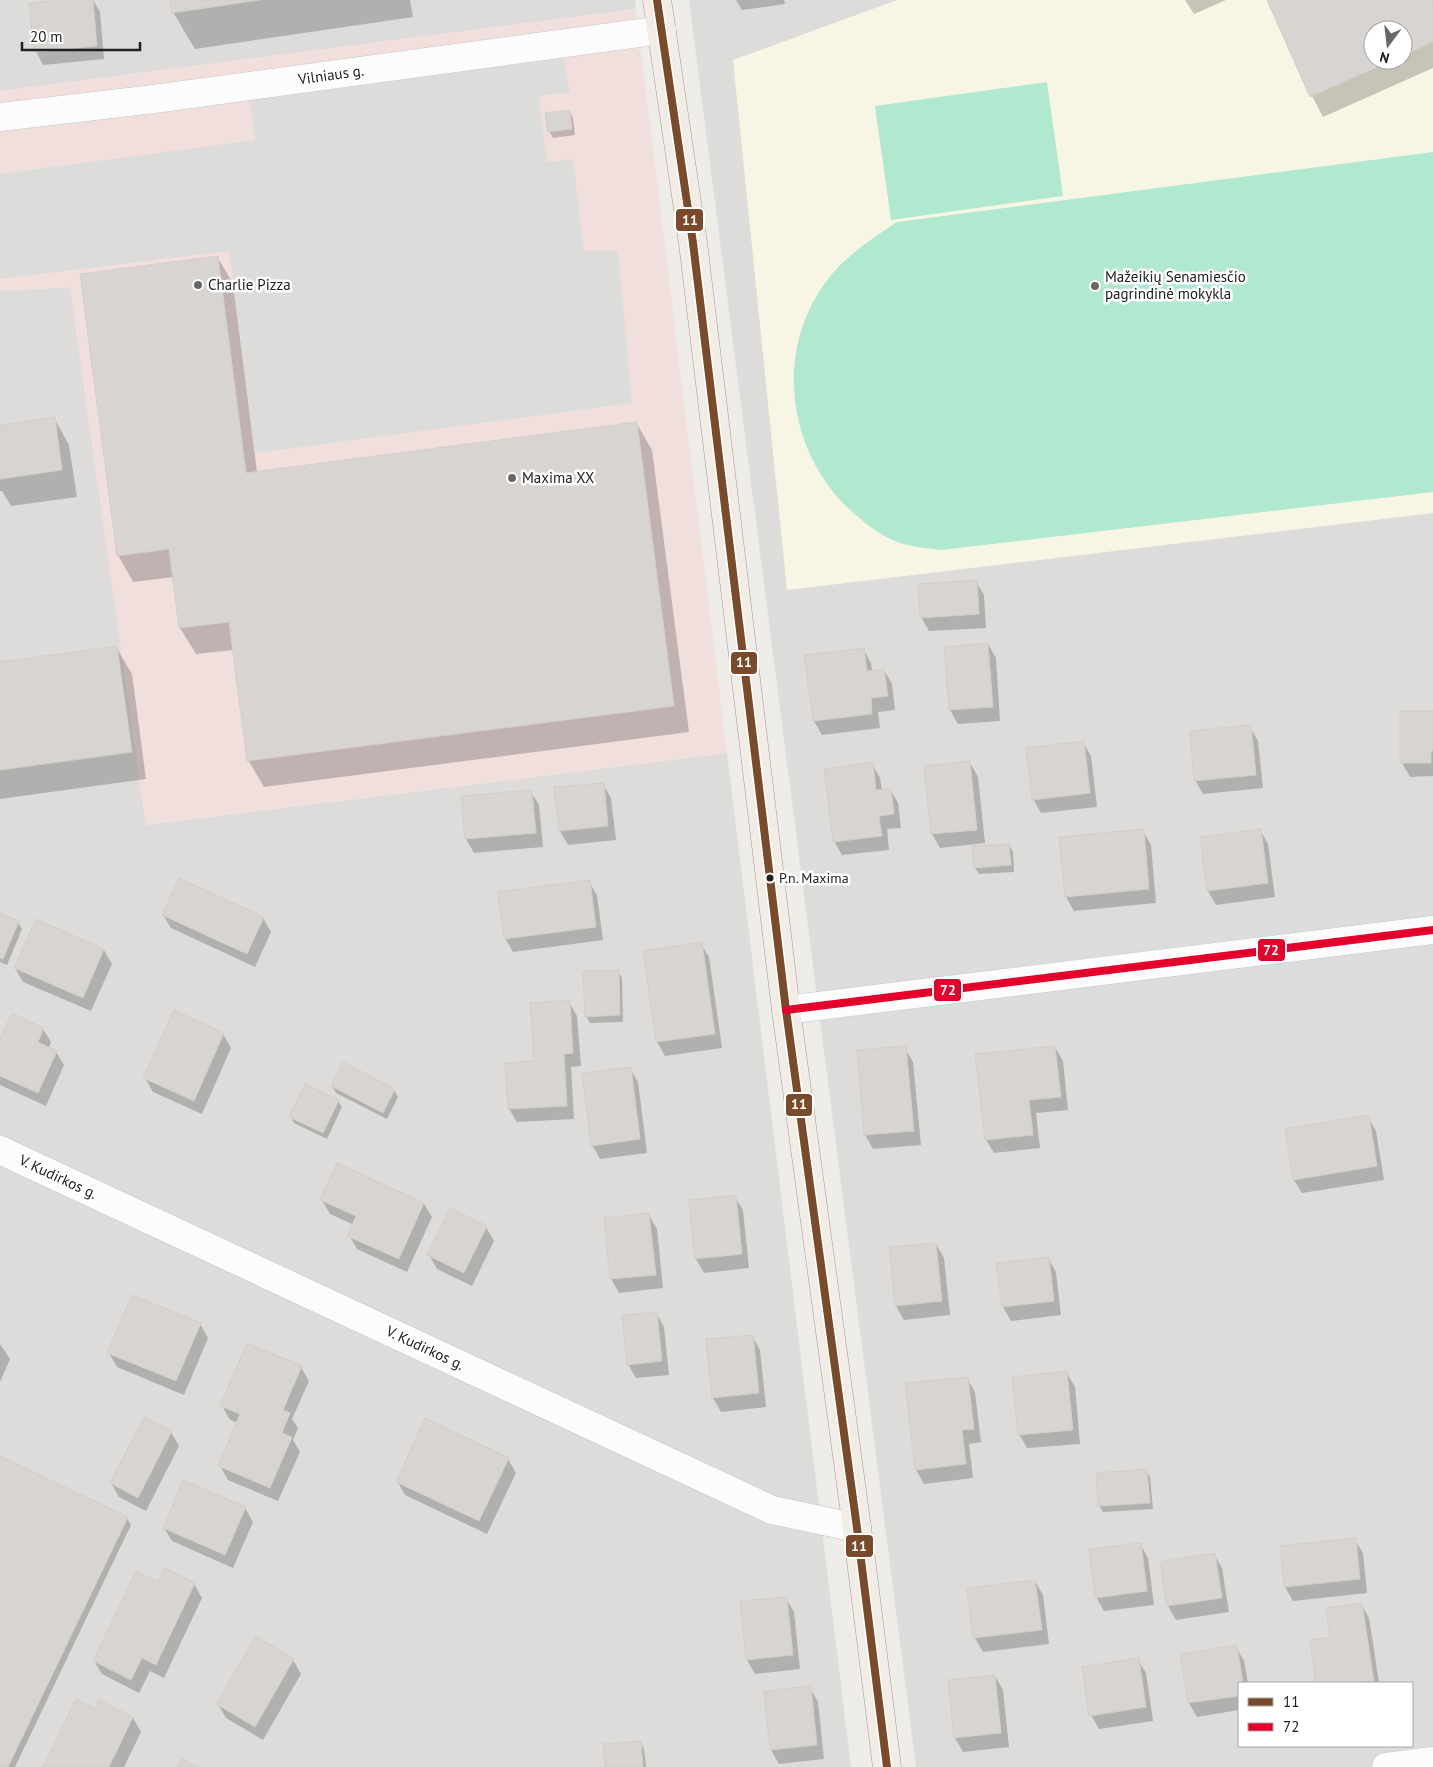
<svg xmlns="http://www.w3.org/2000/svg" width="1433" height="1767" viewBox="0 0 1433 1767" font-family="'PT Sans',sans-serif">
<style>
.residential{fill:#dddcda;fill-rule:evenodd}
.commercial{fill:#f1dfdd}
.education{fill:#f7f6e5;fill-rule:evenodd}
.religious{fill:#dcdcda}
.pitch{fill:#b0e9cf}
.shadow{fill:#0003;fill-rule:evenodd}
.building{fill:#d7d4d1;stroke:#d2ceca}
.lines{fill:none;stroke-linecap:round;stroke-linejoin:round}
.street-casing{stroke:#c7c6c5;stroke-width:29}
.primary-casing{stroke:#a59985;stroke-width:29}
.street{stroke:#fcfcfc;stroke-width:28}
.primary{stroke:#f1ece6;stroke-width:28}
.bus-1-casing{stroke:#fff;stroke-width:11}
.bus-2-casing{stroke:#fff;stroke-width:11}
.bus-1{stroke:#7a4b2a;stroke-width:8}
.bus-2{stroke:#e4002b;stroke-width:8}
.poi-dot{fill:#686766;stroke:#fff;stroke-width:2}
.bus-dot{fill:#202020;stroke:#fff;stroke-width:2}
.labels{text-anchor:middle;stroke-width:5;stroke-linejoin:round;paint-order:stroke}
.bus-label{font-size:14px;fill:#202020;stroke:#fff;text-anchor:start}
.street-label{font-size:15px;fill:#202020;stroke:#fff}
.poi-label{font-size:15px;fill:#202020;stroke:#fff;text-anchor:start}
.line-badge{stroke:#fff;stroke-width:2}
.badge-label{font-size:14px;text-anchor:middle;font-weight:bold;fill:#fff}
</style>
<rect width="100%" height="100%" fill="#eeece9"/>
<path class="residential" d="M0 0H635L636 9 0 91Z
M689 0H1433V1767H916ZM1373 30H1403V60H1373ZM1239 1683H1412V1746H1239Z
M70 287 146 825 727 753 851 1767H0V291Z"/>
<path class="commercial" d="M636 9 727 753 146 825 70 287 0 291V91Z"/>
<path class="education" d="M897 0H1433V513L787 590 733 60ZM1373 30H1403V60H1373Z"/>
<path class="religious" d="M562 56 570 92 539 96 547 162 573 159 584 251 618 250 632 403 255 453 229 251 0 279V174L255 140 249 97Z"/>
<path class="pitch" d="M1047 82 1063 196 891 220 875 106Z
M1433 152V492L941 550C927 548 910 547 897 542 880 535 863 522 850 510 785 449 773 345 832 274 850 253 874 237 897 222Z"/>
<path class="shadow" d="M74 0H93L100 12 104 59 43 65 36 51Z
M171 0H410L413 17 195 49 173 12Z
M736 0H784L785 4 742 10Z
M1185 0H1226L1194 14Z
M1268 0H1433V68L1323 117 1312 96ZM1373 30H1403V60H1373Z
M570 111 573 118 575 135 553 138 549 131Z
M218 258 233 284 257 472 637 424 652 450 689 732 264 787 248 760 234 650 196 654 180 628 174 577 133 582 118 555Z
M54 418 69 445 77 497 11 506 2 491H0V426Z
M976 582 984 595 986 628 929 631 921 617Z
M988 644 996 658 1000 721 958 724 950 710Z
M116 647 132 674 146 779 0 799V663Z
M863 649 871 663 872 671 884 670 892 684 895 710 878 712 880 728 822 735 814 721Z
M1401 712 1433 713V776L1410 777 1402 763Z
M1250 727 1258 741 1263 788 1203 794 1195 780Z
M1083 742 1091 756 1097 807 1041 813 1033 799Z
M970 763 978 777 985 843 940 848 932 834Z
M872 764 880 778 882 790 890 789 898 803 901 828 887 829 889 850 842 855 834 841Z
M603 784 611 798 616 840 568 845 560 831 556 788Z
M531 792 539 805 543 847 474 853 466 839 462 797Z
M1260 830 1268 844 1275 897 1216 905 1208 891 1202 838Z
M1143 831 1151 845 1156 903 1074 911 1066 897Z
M1009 845 1013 852 1014 872 979 874 975 868Z
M589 882 597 895 603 940 513 952 505 938Z
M0 915 18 922 22 929 7 965 0 962Z
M163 915 263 918 271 932 255 967 171 928Z
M36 921 104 950 112 964 91 1011 23 982 15 968Z
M701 944 709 957 722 1048 665 1056 657 1042 644 952Z
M618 971 622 978 623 1022 590 1023 586 1016Z
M569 1002 577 1016 581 1066 571 1067 574 1119 517 1122 509 1109Z
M43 1029 51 1042 49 1048 56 1052 64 1065 46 1106 0 1085V1042Z
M223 1034 231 1048 202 1114 153 1092 145 1078Z
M1055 1047 1063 1061 1068 1110 1036 1113 1040 1148 994 1153 986 1140Z
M905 1048 913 1062 921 1145 873 1149 865 1135 858 1051Z
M630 1068 638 1082 647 1153 600 1159 592 1145Z
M332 1086 394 1090 398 1097 387 1119 336 1093Z
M338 1101 342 1107 327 1139 294 1123 291 1117Z
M1368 1117 1376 1131 1384 1180 1302 1193 1294 1180Z
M735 1197 743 1210 749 1268 704 1273 696 1259 690 1201Z
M322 1200 424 1204 432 1217 407 1272 357 1249 349 1235 354 1225 330 1214Z
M649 1215 657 1229 663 1288 619 1293 611 1279 605 1219Z
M486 1227 494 1241 472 1286 437 1269 429 1255Z
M936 1244 944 1258 950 1315 904 1320 896 1306 891 1248Z
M1048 1258 1056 1272 1061 1315 1011 1321 1003 1307Z
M656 1313 664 1327 669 1375 636 1378 628 1364Z
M200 1324 208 1338 184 1395 117 1367 109 1353Z
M752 1336 760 1350 766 1407 721 1412 713 1398 707 1340Z
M0 1344 10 1359 0 1382Z
M301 1367 309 1381 292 1419 298 1428 293 1440 300 1452 278 1501 228 1480 220 1466 238 1423 230 1420 222 1406Z
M1067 1373 1075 1387 1080 1444 1027 1448 1019 1434Z
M967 1378 975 1392 981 1442 969 1444 973 1478 924 1484 916 1470Z
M171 1432 179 1446 146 1511 119 1497 111 1483Z
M0 1458 127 1518 131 1525 15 1767H0Z
M508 1459 516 1473 487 1534 405 1495 397 1481Z
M1146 1471 1150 1477 1153 1509 1103 1512 1099 1505Z
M245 1508 253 1522 233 1568 172 1541 164 1528Z
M1355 1540 1363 1553 1367 1593 1293 1601 1285 1587 1281 1547Z
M1140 1544 1148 1558 1154 1605 1104 1611 1096 1597Z
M1214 1554 1222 1568 1229 1612 1176 1620 1168 1606Z
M1035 1581 1043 1595 1049 1644 983 1652 975 1638 968 1589Z
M159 1584H194L202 1598 164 1678 150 1671 139 1693 102 1674 94 1661Z
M786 1598 794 1612 800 1669 755 1674 747 1660Z
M1361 1604 1369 1618 1379 1683H1318L1311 1641 1332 1638Z
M1236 1647 1244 1661 1248 1683H1239V1710L1197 1717 1189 1703Z
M293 1660 301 1674 263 1740 226 1718 218 1704Z
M1138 1660 1146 1673 1153 1721 1099 1729 1091 1715Z
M995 1676 1003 1690 1009 1747 963 1752 955 1738 949 1681Z
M810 1688 818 1702 824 1759 779 1764 771 1750 765 1692Z
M96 1710 133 1718 141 1732 124 1767H44Z
M640 1742 644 1749 646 1767H606Z"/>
<path class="building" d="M61 0H93L97 46 34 52 29 3Z
M170 0H259L172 13Z
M1267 0H1433V42L1403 56V30H1373V60H1393L1310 97Z
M570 110 572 129 548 132 545 113Z
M218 256 246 473 637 422 674 706 247 761 229 622 179 628 169 549 117 556 80 274Z
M55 417 62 470 0 479V425Z
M977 580 979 614 920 618 918 584Z
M988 643 993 707 949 710 944 647Z
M117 646 132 752 0 770V662Z
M864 648 867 671 884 669 888 696 871 698 872 714 813 721 804 655Z
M1400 711H1433V751H1431V763H1400Z
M1251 725 1256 775 1194 781 1190 731Z
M1084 741 1090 793 1032 800 1026 748Z
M970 761 977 830 931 834 924 766Z
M873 762 876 790 891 788 894 814 879 816 882 836 833 842 824 769Z
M604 783 608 826 559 831 554 787Z
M532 790 536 833 465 839 461 796Z
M1144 829 1149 889 1065 897 1059 837Z
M1261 829 1268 883 1207 891 1200 837Z
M1009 844 1011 865 974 868 972 846Z
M179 878 264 917 247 954 162 915Z
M590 880 596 927 504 939 498 892Z
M0 913 19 921 3 959 0 958Z
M36 919 104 949 83 998 14 968Z
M702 942 715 1034 656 1042 643 951Z
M619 970 620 1015 585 1017 583 971Z
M570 1000 573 1053 564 1054 567 1106 508 1109 505 1063 534 1061 530 1003Z
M174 1010 224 1033 194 1101 143 1078Z
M12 1013 44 1028 38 1042 57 1051 38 1093 0 1076V1039Z
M906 1046 914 1131 864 1135 857 1050Z
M1055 1046 1061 1097 1029 1100 1033 1135 985 1140 975 1054Z
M343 1062 395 1089 383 1113 331 1086Z
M631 1067 640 1139 591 1146 582 1073Z
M305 1084 339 1100 323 1133 289 1117Z
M1369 1115 1377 1166 1293 1180 1285 1129Z
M337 1163 424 1203 399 1259 347 1236 356 1216 320 1200Z
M736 1195 742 1254 695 1259 689 1200Z
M450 1208 487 1226 464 1273 427 1255Z
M649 1213 656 1275 610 1279 604 1218Z
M936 1243 942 1301 895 1306 889 1247Z
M1049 1257 1054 1301 1002 1307 996 1263Z
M132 1295 201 1323 176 1381 107 1353Z
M657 1312 662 1361 627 1365 622 1315Z
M753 1335 759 1393 712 1398 706 1339Z
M247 1343 302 1366 283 1410 290 1413 282 1433 292 1437 270 1488 218 1466 240 1414 220 1406Z
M1067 1371 1073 1430 1018 1435 1012 1377Z
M968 1377 974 1429 962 1430 966 1464 915 1470 905 1383Z
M144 1417 172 1431 138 1498 110 1483Z
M425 1418 509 1458 479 1521 396 1482Z
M0 1456 128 1517 8 1767H0Z
M1147 1469 1150 1503 1098 1506 1096 1473Z
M183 1480 246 1507 225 1555 163 1528Z
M1356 1538 1360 1579 1284 1587 1280 1546Z
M1141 1543 1147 1591 1095 1598 1089 1549Z
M1215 1553 1222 1598 1167 1606 1160 1562Z
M165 1568 195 1583 156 1665 142 1658 131 1680 93 1661 136 1571 158 1582Z
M1035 1580 1042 1630 973 1638 967 1588Z
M787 1597 793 1655 746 1660 740 1601Z
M1362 1603 1374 1681 1357 1683H1316L1310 1640 1330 1637 1326 1608Z
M256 1636 294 1659 255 1727 216 1704Z
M1237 1645 1243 1683H1239V1696L1188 1703 1180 1654Z
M1139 1658 1146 1707 1089 1716 1082 1667Z
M995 1675 1001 1733 954 1738 948 1680Z
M811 1686 817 1745 770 1750 764 1691Z
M76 1699 96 1709 99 1700 133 1717 109 1767H43Z
M641 1741 643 1767H605L603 1744Z
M182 1758 197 1767H177Z"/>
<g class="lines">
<defs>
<path id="street" d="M0 117 154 99 662 30
M786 1010 1433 930
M0 1150 772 1510 857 1528
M1386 1767 1433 1761"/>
<path id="primary" d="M657 0 693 243 786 1010 857 1528 887 1767"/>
</defs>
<use href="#street" class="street-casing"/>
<use href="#primary" class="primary-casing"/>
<use href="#street" class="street"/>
<use href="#primary" class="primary"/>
<defs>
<path id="bus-1" d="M657 0 693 243 786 1010 857 1528 887 1767"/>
<path id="bus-2" d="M786 1010 1433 930"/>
</defs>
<use href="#bus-1" class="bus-1-casing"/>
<use href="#bus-2" class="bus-2-casing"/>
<use href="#bus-1" class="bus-1"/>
<use href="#bus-2" class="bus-2"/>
</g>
<g class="poi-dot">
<circle cx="198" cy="285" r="5"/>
<circle cx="1095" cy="286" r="5"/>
<circle cx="512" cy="478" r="5"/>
</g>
<circle class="bus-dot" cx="770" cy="878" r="4.5"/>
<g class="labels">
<g class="bus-label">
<text x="779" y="883">P.n. Maxima</text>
</g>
<g class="street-label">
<text transform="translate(331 75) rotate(-8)" y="5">Vilniaus g.</text>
<text transform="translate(58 1177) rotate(25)" y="5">V. Kudirkos g.</text>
<text transform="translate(425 1348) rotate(25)" y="5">V. Kudirkos g.</text>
</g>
<g class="poi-label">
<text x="1105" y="282">Mažeikių Senamiesčio<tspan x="1105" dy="17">pagrindinė mokykla</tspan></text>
<text x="208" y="290">Charlie Pizza</text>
<text x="522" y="483">Maxima XX</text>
</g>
</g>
<g class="line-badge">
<rect x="675" y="208" width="29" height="24" rx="5" fill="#7a4b2a"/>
<rect x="730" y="651" width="28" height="24" rx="5" fill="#7a4b2a"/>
<rect x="1257" y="938" width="29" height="24" rx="5" fill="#e4002b"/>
<rect x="933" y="978" width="29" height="24" rx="5" fill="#e4002b"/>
<rect x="785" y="1093" width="28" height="24" rx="5" fill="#7a4b2a"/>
<rect x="845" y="1534" width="29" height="24" rx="5" fill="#7a4b2a"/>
</g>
<g class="badge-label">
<text x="690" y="225">11</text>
<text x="744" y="667">11</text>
<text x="1271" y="955">72</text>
<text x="948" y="995">72</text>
<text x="799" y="1109">11</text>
<text x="859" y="1551">11</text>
</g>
<rect x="1238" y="1682" width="175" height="65" fill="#ffffff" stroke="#a6a6a6"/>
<rect x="1248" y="1698" width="25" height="8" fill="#7a4b2a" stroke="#a6a6a6"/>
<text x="1283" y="1707" font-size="15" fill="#202020">11</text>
<rect x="1248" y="1723" width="25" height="8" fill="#e4002b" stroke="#a6a6a6"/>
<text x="1283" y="1732" font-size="15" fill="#202020">72</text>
<g transform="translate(1388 45) rotate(195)"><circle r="24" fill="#ffffff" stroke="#a6a6a6"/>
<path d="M0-4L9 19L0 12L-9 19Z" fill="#686766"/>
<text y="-8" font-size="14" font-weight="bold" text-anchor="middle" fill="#202020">N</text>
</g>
<path d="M22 42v8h118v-8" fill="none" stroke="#202020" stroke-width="2.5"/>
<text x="30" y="42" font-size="15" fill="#202020" stroke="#ffffff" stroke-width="4" paint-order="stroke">20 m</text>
</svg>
